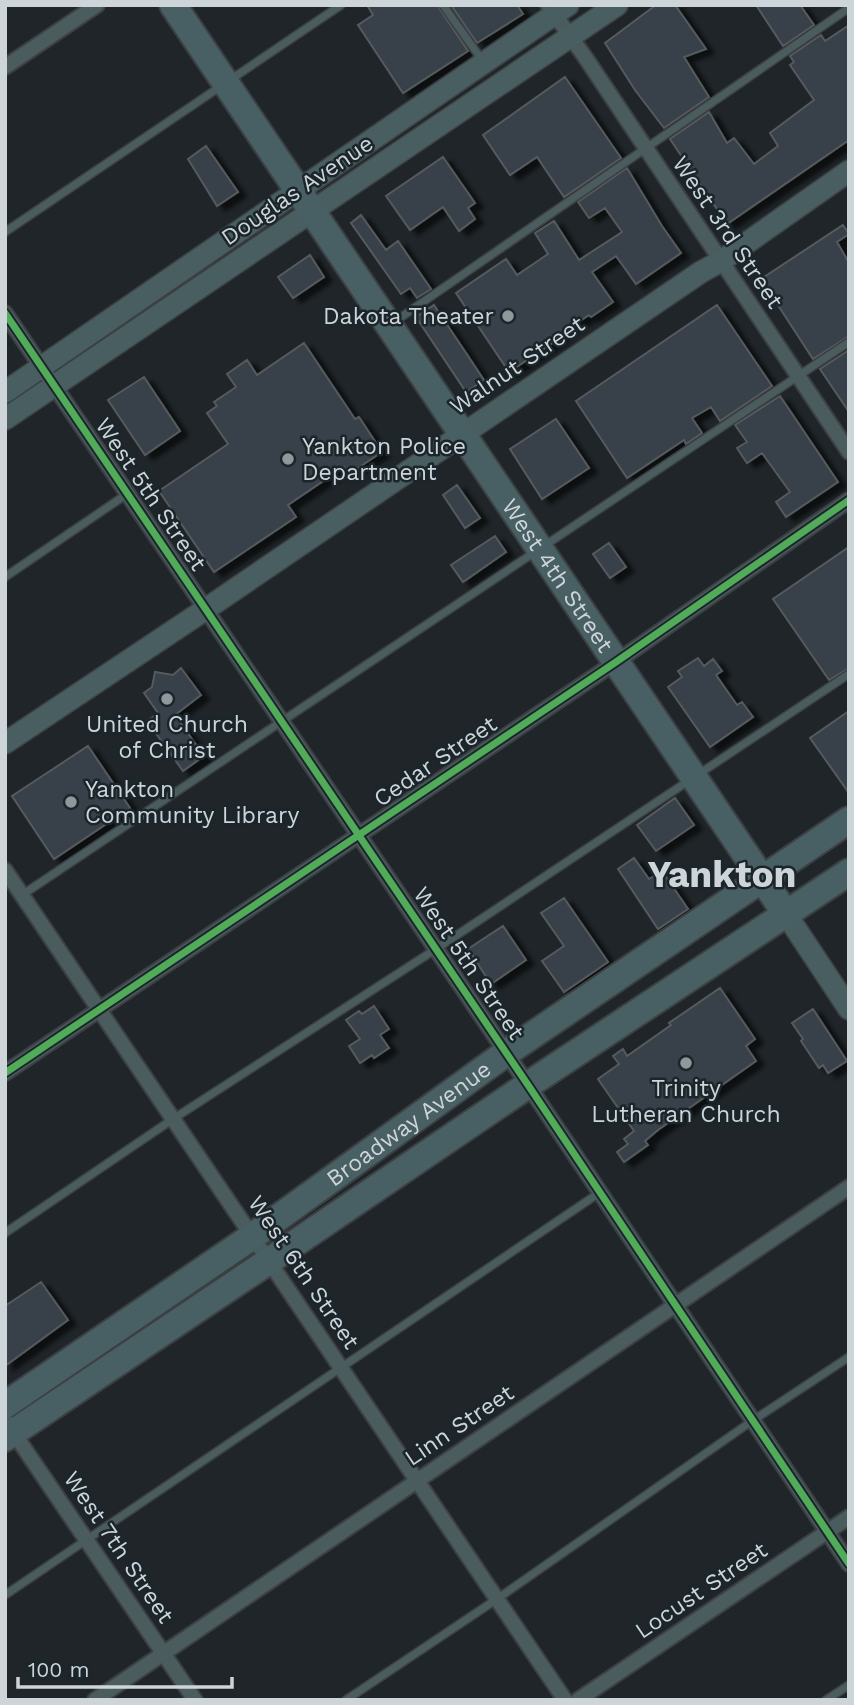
<svg xmlns="http://www.w3.org/2000/svg" width="854" height="1705" viewBox="0 0 854 1705" font-family="'Work Sans',sans-serif">
<style>
.building{fill:#373f48;stroke:#565a5d;stroke-width:2;filter:url(#shadow)}
.lines{fill:none;stroke-linecap:round;stroke-linejoin:round}
.lane-casing{stroke:#3c4043;stroke-width:10}
.street-casing{stroke:#3c4043;stroke-width:18}
.secondary-casing{stroke:#3c4043;stroke-width:24}
.highway-casing{stroke:#3c4043;stroke-width:30}
.lane{stroke:#4a5c5e;stroke-width:7}
.street{stroke:#4a5c5e;stroke-width:14}
.secondary{stroke:#495e60;stroke-width:21}
.highway{stroke:#486064;stroke-width:26}
.cycleway-casing{stroke:#1b262c;stroke-width:11}
.cycleway{stroke:#51ab58;stroke-width:7}
.poi-dot{fill:#91979b;stroke:#1b262c;stroke-width:2.5}
.labels{text-anchor:middle;stroke-width:5;stroke-linejoin:round;paint-order:stroke}
.street-label{font-size:23px;fill:#ced5d9;stroke:#1b262c}
.poi-label{font-size:23px;fill:#ced5d9;stroke:#1b262c;text-anchor:start}
.town-label{font-size:37px;font-weight:bold;fill:#ced5d9;stroke:#1b262c}
</style>
<defs>
<filter id="shadow"><feDropShadow dx="8" dy="4.5" stdDeviation="2" flood-color="#0009"/></filter>
</defs>
<rect width="100%" height="100%" fill="#1f2528"/>
<path class="building" d="M367 5H437L468 51 403 93 358 25 373 15Z
M451 5H517L523 14 477 43Z
M656 5H675L706 49 684 57 709 97 664 128 635 90 605 43Z
M756 5H800L814 25 783 46Z
M849 25V140L727 224 670 139 709 112 727 143 734 138 754 164 778 146 770 133 814 100 790 65 794 62 790 56 821 35 825 41Z
M565 77 621 158 564 197 537 157 510 175 483 135Z
M206 146 238 192 217 206 188 159Z
M443 157 475 203 468 208 475 219 459 231 443 207 410 230 386 196Z
M627 168 662 226 681 253 636 284 616 256 592 272 613 302 591 317 589 315 558 336 560 338 509 372 456 293 506 259 517 275 548 254 535 233 554 221 579 260 622 232 605 208 589 218 578 202Z
M361 215 386 250 398 241 431 289 417 298 410 288 401 294 351 223Z
M843 225 849 234 837 242 849 263V336L813 359 761 279Z
M310 255 324 277 293 298 278 277Z
M434 305 484 380 466 392 416 317Z
M717 305 772 386 720 421 711 407 692 418 702 433 686 444 684 440 627 478 576 401Z
M304 343 355 419 359 417 382 452 349 474 344 467 288 505 296 517 214 572 159 491 228 444 207 413 217 406 214 402 236 387 227 374 247 360 257 375Z
M849 350V412L820 369Z
M144 377 180 431 145 455 108 400Z
M780 396 838 482 786 517 776 502 790 492 762 453 747 463 737 448 747 442 735 425Z
M556 419 589 468 542 499 510 449Z
M457 485 480 518 465 528 443 495Z
M495 536 506 552 463 582 451 565Z
M609 543 626 567 610 578 593 554Z
M849 547V668L829 680 773 599Z
M698 658 704 666 713 659 722 671 716 675 737 705 742 702 753 717 710 747 668 687 682 677 678 671Z
M181 668 201 695 175 715 204 756 183 771 147 721 158 713 144 693 152 687 155 672 173 675Z
M849 711V793L810 738Z
M88 746 130 808 54 859 12 796Z
M675 798 694 825 656 851 637 825Z
M634 858 649 879 662 871 688 909 658 929 618 869Z
M564 898 608 962 564 992 542 961 564 946 541 913Z
M503 926 526 960 491 984 468 949Z
M720 988 755 1039 746 1046 756 1061 658 1130 645 1141 648 1145 624 1162 617 1152 628 1144 624 1139 634 1131 598 1079 619 1064 613 1056 623 1049 627 1056 671 1025 669 1023Z
M374 1006 389 1029 380 1035 389 1048 374 1058 372 1055 360 1063 349 1046 360 1039 346 1020 359 1011 362 1014Z
M813 1009 847 1061 828 1073 823 1065 819 1068 801 1041 803 1039 792 1023Z
M41 1282 68 1320 5 1366V1306Z"/>
<g class="lines">
<defs>
<path id="lane" d="M443 5 482 60
M5 232 341 5
M394 322 849 8
M5 577 127 494
M22 895 849 342
M5 1233 173 1119 436 949 849 674
M5 1595 599 1193
M346 1700 497 1599 752 1421 849 1357
M826 1700 849 1685"/>
<path id="street" d="M548 5 585 57 849 452
M5 67 97 5
M5 313 528 1085 849 1564
M5 870 565 1700
M5 1073 616 662 849 500
M5 1420 195 1700
M95 1700 849 1187
M578 1700 849 1517"/>
<path id="secondary" d="M5 392 568 5
M5 419 617 5
M5 743 206 609 701 272 721 261 849 171
M786 914 849 1009"/>
<g id="highway">
<path id="s1" d="M173 5 786 914"/>
<path id="s2" d="M5 1405 253 1236 506 1053 849 820"/>
<path d="M5 1438 269 1261 528 1085 849 872"/>
</g>
</defs>
<use href="#lane" class="lane-casing"/>
<use href="#street" class="street-casing"/>
<use href="#secondary" class="secondary-casing"/>
<use href="#highway" class="highway-casing"/>
<use href="#lane" class="lane"/>
<use href="#street" class="street"/>
<use href="#secondary" class="secondary"/>
<use href="#highway" class="highway"/>
<defs>
<path id="cycleway" d="M5 313 528 1085 849 1564
M5 1073 616 662 849 500"/>
</defs>
<use href="#cycleway" class="cycleway-casing"/>
<use href="#cycleway" class="cycleway"/>
</g>
<g class="poi-dot">
<circle cx="508" cy="316" r="7"/>
<circle cx="288" cy="459" r="7"/>
<circle cx="167" cy="699" r="7"/>
<circle cx="71" cy="802" r="7"/>
<circle cx="686" cy="1063" r="7"/>
</g>
<g class="labels">
<g class="street-label">
<text transform="translate(297 190) rotate(-34)" y="8">Douglas Avenue</text>
<text transform="translate(728 232) rotate(56)" y="8">West 3rd Street</text>
<text transform="translate(517 365) rotate(-34)" y="8">Walnut Street</text>
<text transform="translate(151 494) rotate(56)" y="8">West 5th Street</text>
<text dy="8" stroke="none"><textPath href="#s1" startOffset="688">West 4th Street</textPath></text>
<text transform="translate(435 761) rotate(-34)" y="8">Cedar Street</text>
<text transform="translate(469 963) rotate(56)" y="8">West 5th Street</text>
<text dy="8" stroke="none"><textPath href="#s2" startOffset="492">Broadway Avenue</textPath></text>
<text transform="translate(304 1272) rotate(56)" y="8">West 6th Street</text>
<text transform="translate(459 1425) rotate(-34)" y="8">Linn Street</text>
<text transform="translate(119 1547) rotate(56)" y="8">West 7th Street</text>
<text transform="translate(701 1590) rotate(-34)" y="8">Locust Street</text>
</g>
<g class="poi-label">
<text x="494" y="324" text-anchor="end">Dakota Theater</text>
<text x="302" y="454">Yankton Police<tspan x="302" dy="26">Department</tspan></text>
<text x="167" y="732" text-anchor="middle">United Church<tspan x="167" dy="26">of Christ</tspan></text>
<text x="85" y="797">Yankton<tspan x="85" dy="26">Community Library</tspan></text>
<text x="686" y="1096" text-anchor="middle">Trinity<tspan x="686" dy="26">Lutheran Church</tspan></text>
</g>
<g class="town-label">
<text x="722" y="887">Yankton</text>
</g>
</g>
<rect width="854" height="1705" fill="none" stroke="#ced5d9" stroke-width="14"/>
<path d="M18 1677v10h214v-10" fill="none" stroke="#ced5d9" stroke-width="3.5"/>
<text x="28" y="1677" font-size="21" fill="#ced5d9" stroke="#1b262c" stroke-width="5" paint-order="stroke">100 m</text>
</svg>
